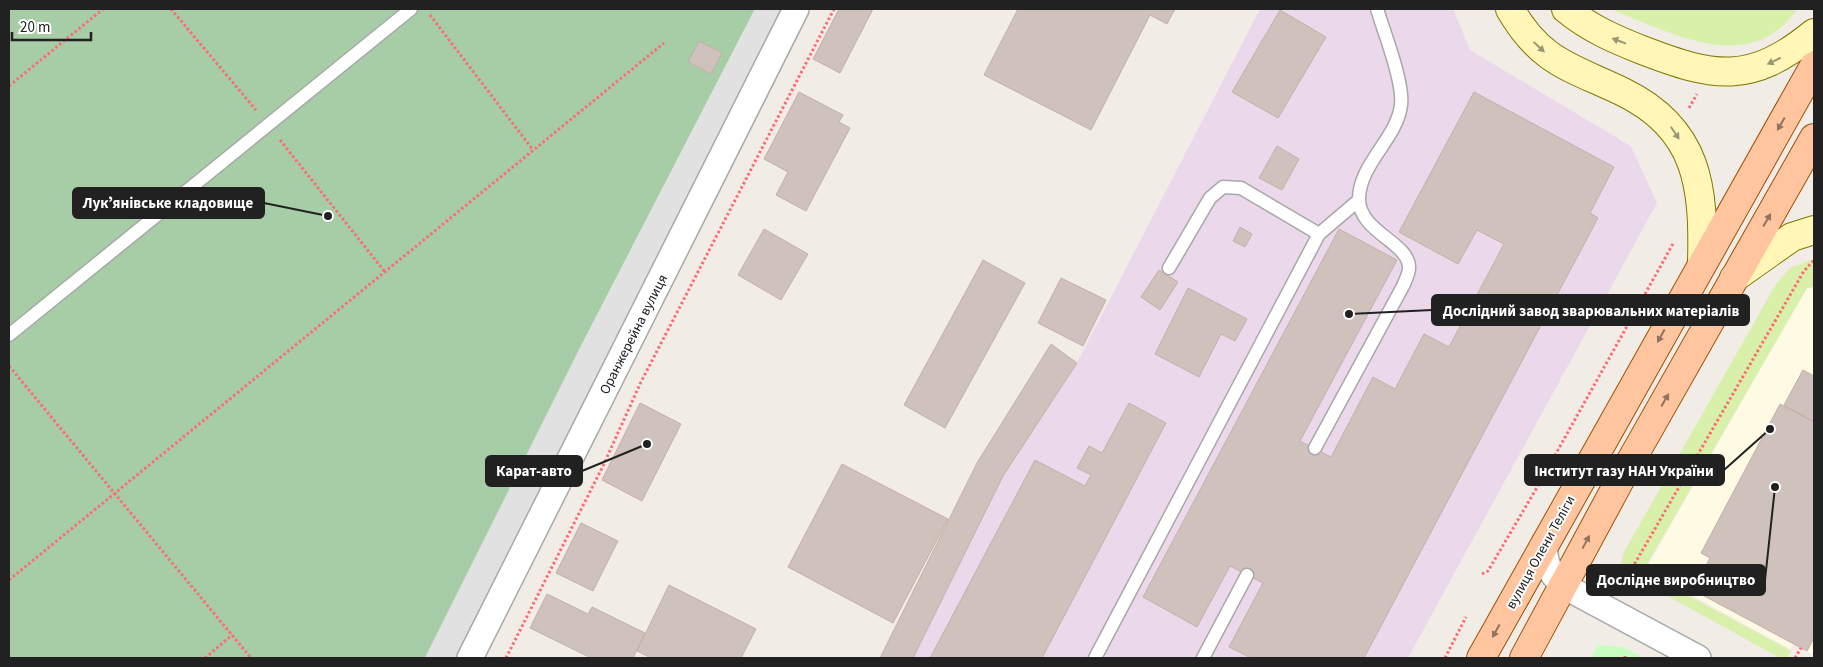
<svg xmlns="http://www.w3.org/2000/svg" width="1823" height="667" viewBox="0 0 1823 667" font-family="'Source Sans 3',sans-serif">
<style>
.industrial{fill:#ecd8eb}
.education{fill:#fffae3}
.grass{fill:#d8f0a9}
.cemetery{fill:#a6cda5}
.park{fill:#c7ffc1}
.parking{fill:#e1e1e1}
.building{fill:#cfc1bc;stroke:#c5afa7}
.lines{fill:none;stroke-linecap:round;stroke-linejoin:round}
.service-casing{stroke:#a8a8a8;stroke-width:15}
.minor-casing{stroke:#a8a8a8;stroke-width:28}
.secondary-casing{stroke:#807800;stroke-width:30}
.primary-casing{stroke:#9e4f00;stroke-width:30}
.path{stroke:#ff6b75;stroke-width:3;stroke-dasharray:2.5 2.5;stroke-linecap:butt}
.service{stroke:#fff;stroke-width:12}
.minor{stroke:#fff;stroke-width:25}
.secondary{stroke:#fff6b8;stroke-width:28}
.primary{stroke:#ffc59f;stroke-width:28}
.oneway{fill:#9b9674}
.oneway2{fill:#907360}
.labels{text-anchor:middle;stroke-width:4;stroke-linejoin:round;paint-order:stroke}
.street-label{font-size:14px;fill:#212121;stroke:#fff}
.leader{fill:none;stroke:#212121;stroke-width:2}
.callout-dot{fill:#212121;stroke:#fff;stroke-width:2}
.callout{fill:#212121;stroke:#212121;stroke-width:2}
.callout-label{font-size:15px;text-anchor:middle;font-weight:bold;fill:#fff}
</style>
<rect width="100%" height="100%" fill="#f2ece7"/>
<path class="industrial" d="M1260 9H1453L1470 50 1631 146 1657 203 1408 658H913L1003 476 1077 363Z"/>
<path class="education" d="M1814 287V656L1794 643 1790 649 1645 570 1807 288Z"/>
<path class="grass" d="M1610 9H1797C1751 78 1669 32 1610 9Z
M1811 260 1814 264V287L1807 288 1643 571 1791 651 1787 658H1780L1624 572 1621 563 1624 552 1776 284 1790 268Z"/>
<path class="cemetery" d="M9 9H755L580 348 425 658H9Z"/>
<path class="park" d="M1598 645 1623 647 1644 658H1591Z"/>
<path class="parking" d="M755 9H796L470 658H425L580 348Z"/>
<path class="building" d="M839 9H873L840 73 813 59Z
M1018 9H1175L1167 24 1150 15 1091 130 984 75Z
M1280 10 1326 37 1278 118 1232 92Z
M699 41 722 53 711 74 688 62Z
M799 92 843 115 839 122 850 128 806 211 776 195 788 172 764 159Z
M1474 92 1614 167 1590 213 1598 218 1364 658H1251L1229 647 1263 583 1230 566 1197 627 1143 597 1339 229 1397 260 1300 441 1331 457 1373 377 1395 389 1424 334 1449 347 1504 244 1477 230 1458 264 1399 232Z
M1277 146 1299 159 1282 190 1259 178Z
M1240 227 1252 234 1245 247 1233 241Z
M764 229 808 254 781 300 738 275Z
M983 260 1025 283 945 428 904 405Z
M1159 270 1178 282 1160 310 1141 297Z
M1061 278 1106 300 1083 346 1038 323Z
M1188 288 1247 319 1235 341 1221 334 1199 377 1155 354Z
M1051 344 1077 363 1003 476 913 658H880L977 463Z
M1803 370 1814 376V422L1784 405Z
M640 403 681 424 642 501 602 480Z
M1129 403 1166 423 1042 658H930L1035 460 1085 486 1091 475 1077 468 1089 446 1102 453Z
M1780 404 1814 422V638L1807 651 1693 590 1710 558 1701 553Z
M842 464 948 519 893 623 788 567Z
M581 523 618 541 593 591 556 573Z
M669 585 756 629 741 658H651L637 651Z
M547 594 588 614 592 607 645 633 633 658H591L530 628Z"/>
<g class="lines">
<defs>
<path id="service" d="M1169 268 1210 198 1223 187 1241 188 1319 234 1359 200
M9 335 411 9
M1315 448 1403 286C1405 281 1409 274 1409 268 1410 243 1359 232 1359 199 1359 164 1397 139 1401 105 1404 83 1384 32 1377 9
M1095 658 1319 234
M1203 658 1247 575"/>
<path id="minor" d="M1545 542C1543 563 1549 570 1562 585L1698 658
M470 658 796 9"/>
<path id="secondary" d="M1510 9C1541 63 1571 67 1623 92 1699 129 1704 188 1702 263
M1566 9C1589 28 1614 39 1642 50 1715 78 1750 85 1814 33
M1734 278 1792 237 1814 230"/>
<path id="primary" d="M1481 658 1814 66
M1524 658 1620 480 1814 138"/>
</defs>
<use href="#service" class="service-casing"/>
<use href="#minor" class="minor-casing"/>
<use href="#secondary" class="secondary-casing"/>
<use href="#primary" class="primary-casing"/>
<path class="path" d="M171 9 256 110
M430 15 533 150
M9 86 103 9
M1689 108 1697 94
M280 140 385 272
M9 366 251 658
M1482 574 1488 571 1539 484 1674 242
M1627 577 1804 271 1814 260
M9 580 664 43
M1625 656V658
M205 658 232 635
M506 658 603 466 641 382 834 9
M1445 658 1466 617
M1795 658 1801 648"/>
<use href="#service" class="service"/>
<use href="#minor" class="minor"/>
<use href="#secondary" class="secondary"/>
<use href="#primary" class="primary"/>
</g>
<defs><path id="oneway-solid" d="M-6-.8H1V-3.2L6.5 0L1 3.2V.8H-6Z" transform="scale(1.25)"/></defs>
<g class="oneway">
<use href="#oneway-solid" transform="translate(1619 41) rotate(-159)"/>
<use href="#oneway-solid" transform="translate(1539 47) rotate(43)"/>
<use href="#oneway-solid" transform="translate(1774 61) rotate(154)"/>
<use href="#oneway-solid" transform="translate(1675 133) rotate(56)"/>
</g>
<g class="oneway2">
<use href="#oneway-solid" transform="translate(1781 124) rotate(120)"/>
<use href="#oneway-solid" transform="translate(1767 220) rotate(-60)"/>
<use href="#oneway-solid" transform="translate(1661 336) rotate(119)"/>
<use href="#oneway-solid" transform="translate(1665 400) rotate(-60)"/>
<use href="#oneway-solid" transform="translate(1586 542) rotate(-62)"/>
<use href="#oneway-solid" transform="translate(1496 631) rotate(119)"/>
</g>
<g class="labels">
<g class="street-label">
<text transform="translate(633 334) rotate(-63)" y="5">Оранжерейна вулиця</text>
<text transform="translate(1540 552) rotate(-61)" y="5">вулиця Олени Теліги</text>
</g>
</g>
<path class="leader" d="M328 216L264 203M1349 314L1432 310M1770 429L1724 470M647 444L582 471M1775 487L1765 580"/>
<g class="callout-dot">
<circle cx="328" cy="216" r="5"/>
<circle cx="1349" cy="314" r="5"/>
<circle cx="1770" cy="429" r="5"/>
<circle cx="647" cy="444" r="5"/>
<circle cx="1775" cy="487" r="5"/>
</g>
<g class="callout">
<rect x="73" y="188" width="191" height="30" rx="5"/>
<rect x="1432" y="295" width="317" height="30" rx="5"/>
<rect x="1525" y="455" width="199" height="30" rx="5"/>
<rect x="486" y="456" width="96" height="30" rx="5"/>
<rect x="1587" y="565" width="178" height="30" rx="5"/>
</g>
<g class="callout-label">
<text x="168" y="208">Лукʼянівське кладовище</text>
<text x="1591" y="316">Дослідний завод зварювальних матеріалів</text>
<text x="1624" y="476">Інститут газу НАН України</text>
<text x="534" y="476">Карат-авто</text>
<text x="1676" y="585">Дослідне виробництво</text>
</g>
<rect width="1823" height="667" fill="none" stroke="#212121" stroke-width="20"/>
<path d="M12 32v8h79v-8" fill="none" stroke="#212121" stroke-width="2.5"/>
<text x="20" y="32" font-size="15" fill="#212121" stroke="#ffffff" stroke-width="4" paint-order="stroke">20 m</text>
</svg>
